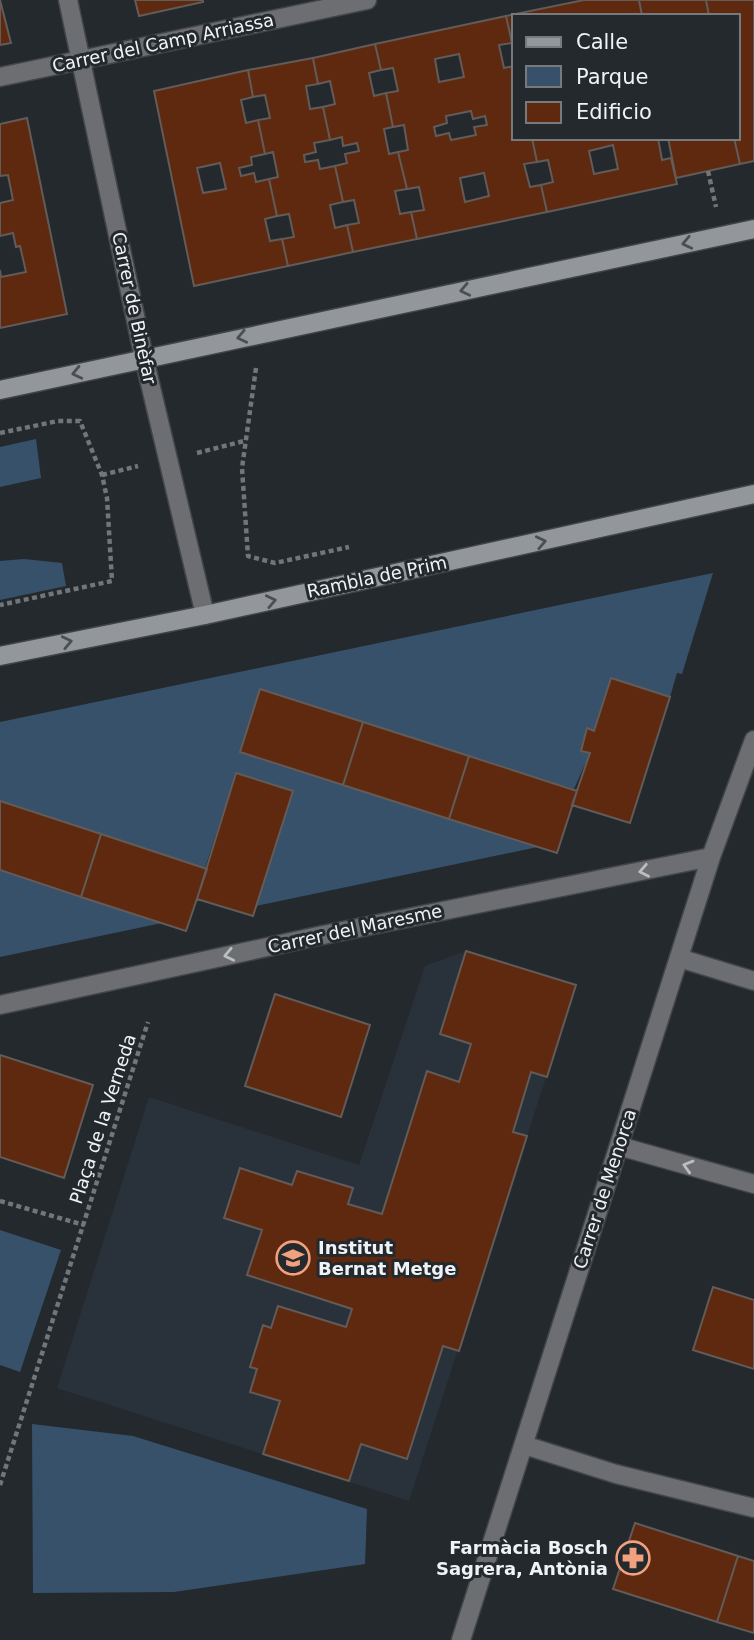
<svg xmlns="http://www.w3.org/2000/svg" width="754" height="1640" viewBox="0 0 754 1640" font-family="'DejaVu Sans',sans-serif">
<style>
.built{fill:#29313a}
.green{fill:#37516a}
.building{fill:#5e290f;stroke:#625b58;stroke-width:2;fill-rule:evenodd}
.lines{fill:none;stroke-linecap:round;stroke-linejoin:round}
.minor-casing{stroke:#414549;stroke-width:21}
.secondary-casing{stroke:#414549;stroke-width:21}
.path{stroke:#717679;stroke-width:4.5;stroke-dasharray:5 3.5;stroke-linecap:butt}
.minor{stroke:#6c6e71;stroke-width:18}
.secondary{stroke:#93969a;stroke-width:18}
.oneway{stroke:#4b4f53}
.oneway2{stroke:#bbbec1}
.labels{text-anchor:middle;stroke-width:6;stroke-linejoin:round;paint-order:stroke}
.street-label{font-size:18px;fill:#f0f3f6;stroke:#24292d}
.poi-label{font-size:18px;font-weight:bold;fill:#f0f3f6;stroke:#24292d;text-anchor:start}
</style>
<rect width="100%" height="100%" fill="#24292d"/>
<path class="built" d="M466 951 576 985 409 1501 57 1388 149 1097 359 1165 425 966Z"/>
<path class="green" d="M36 439 41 478 0 487V447Z
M24 559 62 563 66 586 0 600V561Z
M713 573 682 674 677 673 670 697 611 679 594 731 587 729 581 750 590 753 574 789 260 689 241 752 538 847 256 906 293 791 236 773 205 868 0 801V722Z
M0 870 162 923 0 957Z
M0 1230 61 1250 20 1372 0 1365Z
M32 1424 133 1436 367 1509 365 1564 174 1592 33 1593Z"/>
<path class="building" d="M0 0 11 43 0 45Z
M135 0H203V2L139 16Z
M584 0H639L642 15 514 16 512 43 506 16Z
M639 0H706L709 16H642Z
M706 0H754V161L740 164 734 138H738L740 85 738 16H709Z
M506 16 512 43 499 45 504 68 514 66V138H532L537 162 524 164 530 187 541 185 547 212 417 239 411 212 424 210 419 187 407 189 398 152 408 150 404 125 393 127 386 93 398 91 393 68 381 70 375 44ZM459 54 464 77 439 82 435 59ZM471 111 473 119 485 116 487 125 474 127 476 135 451 140 449 133 436 136 434 127 447 123 446 116ZM484 173 489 196 465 202 460 178Z
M375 44 381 70 369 73 374 96 386 93 393 127 384 129 389 154 398 152 407 189 395 191 400 214 411 212 417 239 353 252 347 225 359 223 354 200 343 202 335 166 347 163 345 154 359 151 357 143 343 146 342 137 330 140 323 107 335 104 330 81 318 84 313 58Z
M313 58 318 84 306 86 310 109 323 107 330 140 314 143 316 152 304 155 305 162 318 160 320 169 335 166 343 202 330 205 335 228 347 225 353 252 288 266 282 239 294 237 289 214 277 216 269 179 278 177 273 152 265 154 258 120 270 118 265 95 253 97 248 70Z
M248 70 253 97 241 100 246 123 258 120 265 154 251 157 252 165 239 168 241 176 254 173 256 182 269 179 277 216 265 219 270 241 282 239 288 266 194 286 154 91ZM220 163 226 189 203 193 197 168Z
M27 118 67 314 0 328V270L1 277 26 272 20 246 16 247 13 233 0 236V203L13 200 8 175 0 176V124Z
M532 138H658L662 160 671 158 677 184 547 212 541 185 553 182 548 160 537 162ZM613 145 618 169 594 174 589 151Z
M668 138H734L740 164 676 178Z
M611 678 670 697 630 823 572 805 590 753 581 751 587 728 594 731Z
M260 689 363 722 343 785 240 752Z
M363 722 469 756 449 819 343 785Z
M469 756 577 791 557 853 449 819Z
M236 773 293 791 253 916 197 899Z
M0 801 101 834 81 897 0 870Z
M101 834 207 869 186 931 81 897Z
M466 951 576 985 547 1077 531 1072 513 1132 527 1136 459 1351 443 1346 407 1459 361 1444 349 1481 263 1454 280 1401 250 1392 257 1369 250 1367 263 1325 271 1328 278 1306 346 1327 352 1309 247 1275 262 1230 224 1218 240 1168 292 1185 297 1171 353 1188 348 1204 382 1214 427 1071 459 1082 471 1044 440 1034Z
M275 994 370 1025 341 1117 245 1086Z
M0 1055 93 1085 64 1178 0 1157Z
M713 1287 754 1300V1369L693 1350Z
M635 1523 738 1556 717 1622 613 1589Z
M738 1556 754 1561V1633L717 1622Z"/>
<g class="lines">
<defs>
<path id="minor" d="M68 0 144 358 205 615
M0 77 367 0
M679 958 754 981
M0 1005 318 936 711 857
M619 1146 754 1184
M524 1445 616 1474 754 1508
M461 1640 711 857 754 740"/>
<path id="secondary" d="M0 390 754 229
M0 656 205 615 754 494"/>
</defs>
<use href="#minor" class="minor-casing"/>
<use href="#secondary" class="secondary-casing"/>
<path class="path" d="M708 171 716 207
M256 368 242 468 248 556 275 563 349 547
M0 433 58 421H80L102 475 107 498 112 581 0 605
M197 453 244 441
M102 475 138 466
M0 1201 84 1225
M0 1485 148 1022"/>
<use href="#minor" class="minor"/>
<use href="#secondary" class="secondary"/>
</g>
<defs><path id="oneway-chevron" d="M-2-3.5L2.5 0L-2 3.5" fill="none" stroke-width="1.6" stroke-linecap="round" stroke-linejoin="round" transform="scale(1.75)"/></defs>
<g class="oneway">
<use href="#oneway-chevron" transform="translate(687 243) rotate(168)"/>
<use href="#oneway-chevron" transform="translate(465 290) rotate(168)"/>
<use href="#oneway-chevron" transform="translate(242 337) rotate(168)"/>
<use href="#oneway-chevron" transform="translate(77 373) rotate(167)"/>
<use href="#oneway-chevron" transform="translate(541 542) rotate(-12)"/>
<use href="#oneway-chevron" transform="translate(271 601) rotate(-12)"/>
<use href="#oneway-chevron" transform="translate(67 642) rotate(-12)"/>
</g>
<g class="oneway2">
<use href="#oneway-chevron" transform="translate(644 871) rotate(169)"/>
<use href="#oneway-chevron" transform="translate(229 955) rotate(168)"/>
<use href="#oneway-chevron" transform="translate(688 1166) rotate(-164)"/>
</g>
<defs>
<symbol id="school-ring" viewBox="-11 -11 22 22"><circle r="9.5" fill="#24292d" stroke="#f2a17e" stroke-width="1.5"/><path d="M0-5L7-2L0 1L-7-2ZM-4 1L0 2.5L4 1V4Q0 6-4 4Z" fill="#f2a17e"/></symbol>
<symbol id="pharmacy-ring" viewBox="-11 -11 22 22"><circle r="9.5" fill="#24292d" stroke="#f2a17e" stroke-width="1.5"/><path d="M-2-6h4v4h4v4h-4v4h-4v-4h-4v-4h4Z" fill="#f2a17e"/></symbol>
</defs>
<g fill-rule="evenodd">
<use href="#school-ring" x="274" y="1239" width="38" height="38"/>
<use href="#pharmacy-ring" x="614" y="1539" width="38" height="38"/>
</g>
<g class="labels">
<g class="street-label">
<text transform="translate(163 43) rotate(-12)" y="6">Carrer del Camp Arriassa</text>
<text transform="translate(134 308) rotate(78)" y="6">Carrer de Binèfar</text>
<text transform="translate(377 577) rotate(-12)" y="6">Rambla de Prim</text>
<text transform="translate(355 929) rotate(-12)" y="6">Carrer del Maresme</text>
<text transform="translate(103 1119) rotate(-72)" y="6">Plaça de la Verneda</text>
<text transform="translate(605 1189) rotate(-72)" y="6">Carrer de Menorca</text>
</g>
<g class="poi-label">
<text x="318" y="1254">Institut<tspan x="318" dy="21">Bernat Metge</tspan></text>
<text x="608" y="1554" text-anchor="end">Farmàcia Bosch<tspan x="608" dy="21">Sagrera, Antònia</tspan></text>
</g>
</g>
<rect x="512" y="14" width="228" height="126" fill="#24292d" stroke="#767a7d" stroke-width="2"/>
<rect x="526" y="37" width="35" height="10" fill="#93969a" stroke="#767a7d" stroke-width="2"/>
<text x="576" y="49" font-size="21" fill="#f0f3f6">Calle</text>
<rect x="526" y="66" width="35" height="21" fill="#37516a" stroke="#767a7d" stroke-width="2"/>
<text x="576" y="84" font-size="21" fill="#f0f3f6">Parque</text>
<rect x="526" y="102" width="35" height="21" fill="#5e290f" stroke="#767a7d" stroke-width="2"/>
<text x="576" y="119" font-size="21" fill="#f0f3f6">Edificio</text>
</svg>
